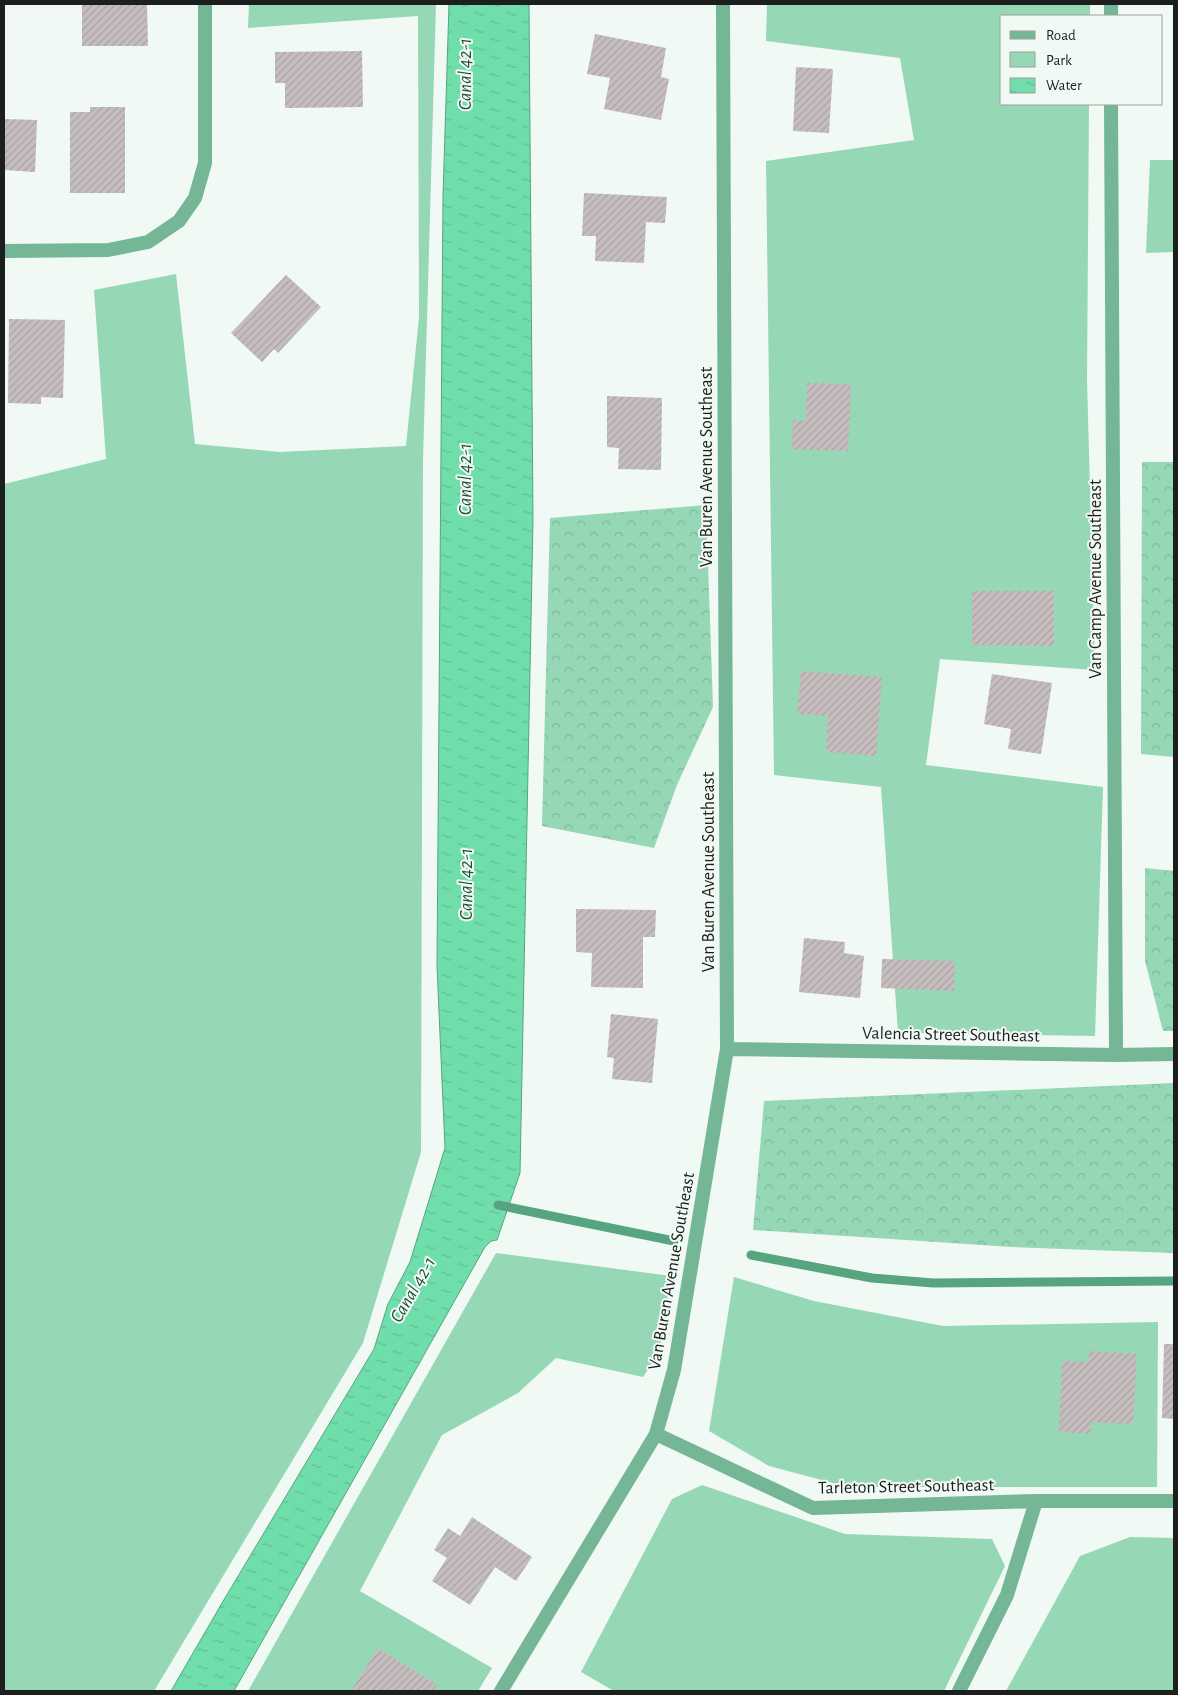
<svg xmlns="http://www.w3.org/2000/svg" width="1178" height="1695" viewBox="0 0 1178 1695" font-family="'Alegreya Sans',sans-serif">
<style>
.green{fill:#96d7b5}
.forest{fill:url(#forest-crowns)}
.water{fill:url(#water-ripples);stroke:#57a580}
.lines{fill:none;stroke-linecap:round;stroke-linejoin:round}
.stream{stroke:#57a580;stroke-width:9}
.building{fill:url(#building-hatch)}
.minor{stroke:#74b695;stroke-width:14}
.labels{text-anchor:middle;stroke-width:4;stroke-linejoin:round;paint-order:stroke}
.street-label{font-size:18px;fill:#1c1f1d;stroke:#f0f9f4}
.water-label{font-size:19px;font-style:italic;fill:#214f3a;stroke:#f0f9f4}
</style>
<defs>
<pattern id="forest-crowns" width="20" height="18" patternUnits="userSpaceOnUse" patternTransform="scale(1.25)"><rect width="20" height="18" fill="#96d7b5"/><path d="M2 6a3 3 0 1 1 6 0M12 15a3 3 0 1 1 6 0" fill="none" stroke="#81b89b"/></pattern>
<pattern id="water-ripples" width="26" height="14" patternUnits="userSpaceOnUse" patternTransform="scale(1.25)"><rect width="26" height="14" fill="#70deaa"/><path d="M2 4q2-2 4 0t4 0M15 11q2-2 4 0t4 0" fill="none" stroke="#60be92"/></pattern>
<pattern id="building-hatch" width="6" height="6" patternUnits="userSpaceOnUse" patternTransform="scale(1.25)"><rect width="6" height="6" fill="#c6bdbe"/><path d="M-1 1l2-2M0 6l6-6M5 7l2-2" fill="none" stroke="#aaa2a3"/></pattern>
</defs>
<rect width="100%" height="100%" fill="#f0f9f4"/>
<path class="green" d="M249 4H436L423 460 421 1152 363 1343 154 1691H4V484L106 459 94 290 176 274 195 444 279 452 406 446 419 317 418 16 248 28Z
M767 4H1090V16H1002V104H1089L1087 380 1095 670 940 659 926 765 1103 787 1095 1036 898 1033 881 787 774 775 766 161 914 140 900 58 766 41Z
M1150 160H1174V252L1146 253Z
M496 1253 671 1276 659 1353 643 1377 556 1358 518 1393 442 1435 360 1591 492 1668 478 1691H248Z
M734 1277 814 1301 943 1326 1158 1322 1157 1487H848L769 1466 709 1431Z
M702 1485 845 1534 992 1539 1005 1566 944 1691H614L581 1672 672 1499Z
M1130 1537 1174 1538V1691H1006L1080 1556Z"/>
<path class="forest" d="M1142 462H1174V757L1141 754Z
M706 505 713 707 677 785 654 848 542 826 550 518Z
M1145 868 1174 871V1031H1163L1145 961Z
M1174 1083V1253L1012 1247 753 1230 764 1101Z"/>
<path class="water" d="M449 4H529L533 520 520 1173 497 1240 491 1241 485 1247 234 1691H171L222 1603 374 1349 388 1304 410 1262 445 1148 437 966 443 196Z"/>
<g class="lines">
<path class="stream" d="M498 1205 674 1241
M751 1255 872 1278 933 1283 1174 1281"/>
</g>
<path class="building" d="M82 4H147L148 46H82Z
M595 34 666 48 661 77 669 79 661 120 604 109 610 78 587 74Z
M362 51 363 107 285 108V83H275V52Z
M796 67 833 69 829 133 793 131Z
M90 107H125V193H70V112H90Z
M4 119 37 120 35 172 4 170Z
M584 193 667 197 665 223 646 222 644 263 595 261 596 236H582Z
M286 275 321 307 278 353 274 349 262 362 231 333Z
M9 319 65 320 63 398 41 397V404L8 403Z
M807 383 851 384 848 451 792 449 793 420 806 421Z
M607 396 662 398 661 470 618 469 619 448 607 447Z
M972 591H1054V646L972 645Z
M801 671 882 677 876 756 826 752 828 716 797 714Z
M992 674 1052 683 1041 754 1008 749 1011 729 984 724Z
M576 909 656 910 655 937H643V988L591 987 592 953 576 952Z
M804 938 845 942 844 953 864 956 860 998 799 992Z
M882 959 955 961 954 991 881 988Z
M611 1014 658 1019 652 1083 612 1079 614 1058 607 1057Z
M1164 1344H1174V1419L1162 1418Z
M1089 1351 1137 1354 1133 1424 1091 1422V1434L1059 1432 1062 1361 1089 1362Z
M472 1517 532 1557 516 1581 495 1567 470 1605 432 1581 447 1558 434 1550 448 1528 460 1536Z
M378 1648 437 1685 433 1691H351Z"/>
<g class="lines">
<path class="minor" d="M1111 4V16
M1111 104 1116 1055
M4 251 108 250 148 242 179 221 195 198 205 163V4
M727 1049 1116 1055 1174 1054
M656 1434 813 1508 1036 1501H1174
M501 1691 656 1434 674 1370 727 1049 723 4
M959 1691 1007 1595 1036 1501"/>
</g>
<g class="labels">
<g class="street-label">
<text transform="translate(706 467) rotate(-90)" y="6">Van Buren Avenue Southeast</text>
<text transform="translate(1095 579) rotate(-90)" y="6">Van Camp Avenue Southeast</text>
<text transform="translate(708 872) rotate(-90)" y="6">Van Buren Avenue Southeast</text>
<text transform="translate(951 1034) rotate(1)" y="6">Valencia Street Southeast</text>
<text transform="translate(671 1271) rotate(-80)" y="6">Van Buren Avenue Southeast</text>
<text transform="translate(906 1486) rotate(-1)" y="6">Tarleton Street Southeast</text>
</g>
<g class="water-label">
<text transform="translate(464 74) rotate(-90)" y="7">Canal 42-1</text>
<text transform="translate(464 479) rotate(-90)" y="7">Canal 42-1</text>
<text transform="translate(465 884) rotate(-90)" y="7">Canal 42-1</text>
<text transform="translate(412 1289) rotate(-60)" y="7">Canal 42-1</text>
</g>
</g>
<rect width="1178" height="1695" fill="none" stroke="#1c1f1d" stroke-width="10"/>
<rect x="1000" y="15" width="162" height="90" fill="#f0f9f4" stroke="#9ba29e"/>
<rect x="1010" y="31" width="25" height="8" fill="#74b695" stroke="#9ba29e"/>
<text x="1046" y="40" font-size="15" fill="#1c1f1d">Road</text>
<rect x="1010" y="52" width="25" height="15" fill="#96d7b5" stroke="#9ba29e"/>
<text x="1046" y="65" font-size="15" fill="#1c1f1d">Park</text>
<rect x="1010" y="78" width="25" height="15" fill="url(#water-ripples)" stroke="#9ba29e"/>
<text x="1046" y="90" font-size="15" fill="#1c1f1d">Water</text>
</svg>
